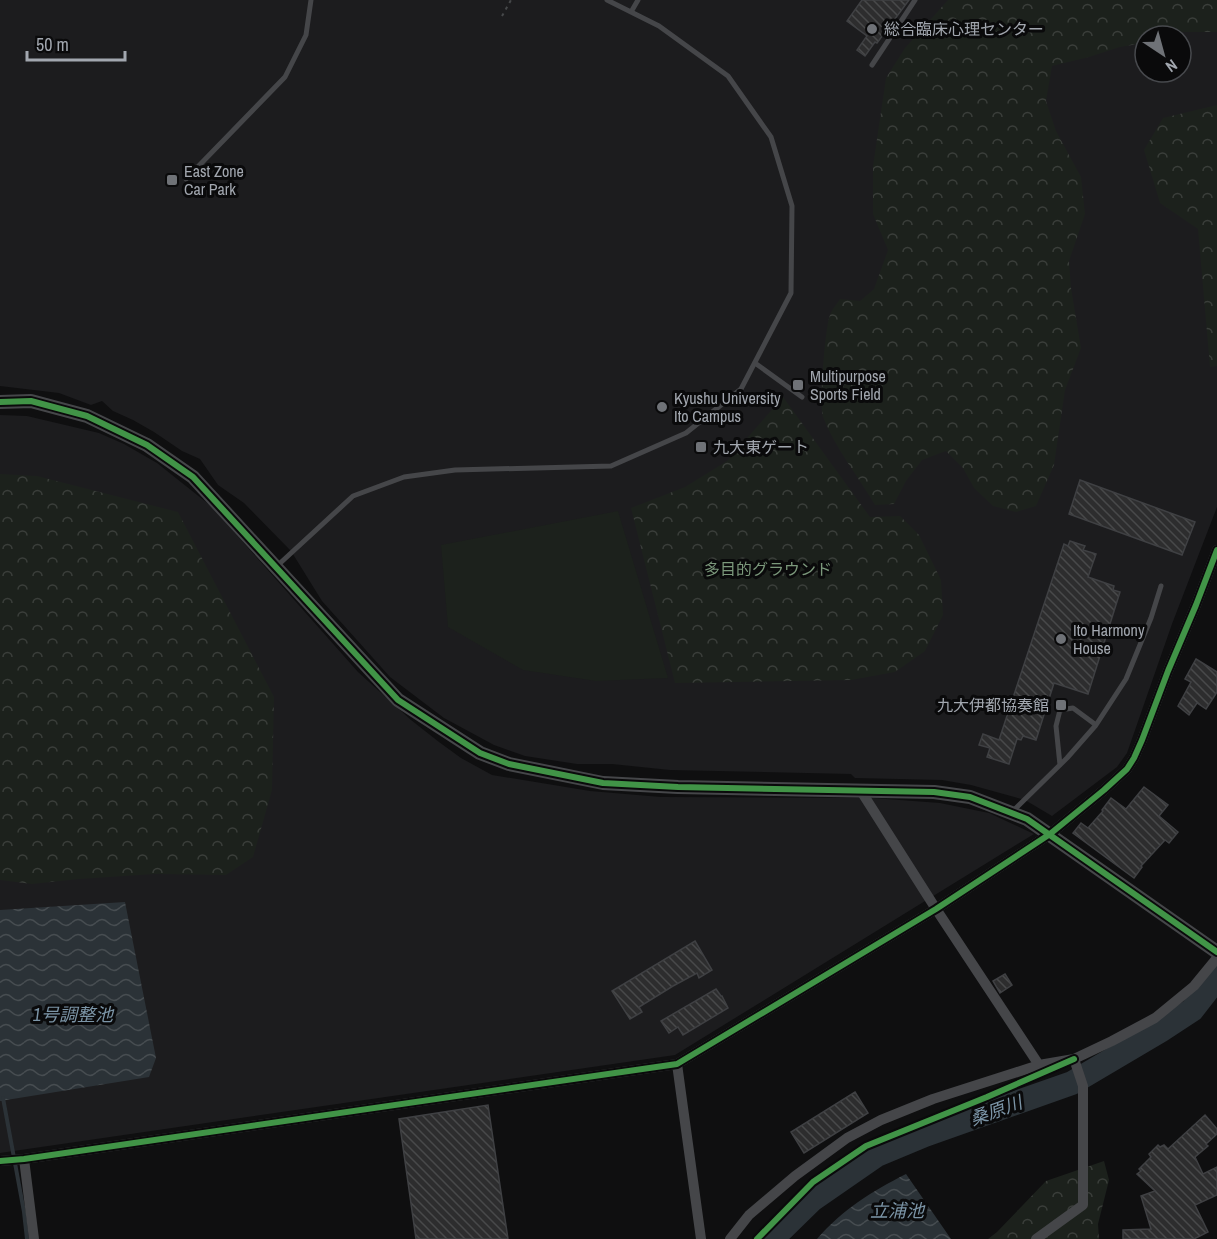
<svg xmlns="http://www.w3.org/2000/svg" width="1217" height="1239" viewBox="0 0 1217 1239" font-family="'Archivo Narrow','Noto Sans JP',sans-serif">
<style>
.built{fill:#1c1c1e;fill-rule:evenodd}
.forest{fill:url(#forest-crowns)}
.pitch{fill:#1c211c}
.water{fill:url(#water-waves)}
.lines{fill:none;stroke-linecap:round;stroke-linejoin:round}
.stream{stroke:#2b3237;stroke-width:4}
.river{stroke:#2b3237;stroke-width:24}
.building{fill:url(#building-back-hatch);stroke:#3f4043;stroke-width:1.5}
.path{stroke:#46484a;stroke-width:2;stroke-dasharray:3 4.5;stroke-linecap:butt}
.service{stroke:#454649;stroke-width:5}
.minor{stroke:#454649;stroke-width:10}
.tertiary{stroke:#454649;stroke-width:14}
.cycleway-casing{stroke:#0a0a0b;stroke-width:10}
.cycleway{stroke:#419447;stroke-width:6}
.poi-dot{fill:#6f7277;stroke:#0a0a0b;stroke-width:2}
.labels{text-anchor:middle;stroke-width:6;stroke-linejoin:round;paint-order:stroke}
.poi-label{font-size:16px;fill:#a2a7af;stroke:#0a0a0b;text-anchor:start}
.park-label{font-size:16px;fill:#7b987b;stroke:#0a0a0b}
.water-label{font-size:18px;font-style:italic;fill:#7c95a7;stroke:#0a0a0b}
</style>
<defs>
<pattern id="forest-crowns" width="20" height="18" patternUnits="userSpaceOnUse" patternTransform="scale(1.5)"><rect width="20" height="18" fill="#1c211c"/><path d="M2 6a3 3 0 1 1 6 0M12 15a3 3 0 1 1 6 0" fill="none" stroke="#3a3e3a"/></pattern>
<pattern id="water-waves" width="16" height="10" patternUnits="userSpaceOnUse" patternTransform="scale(1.5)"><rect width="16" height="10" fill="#2b3237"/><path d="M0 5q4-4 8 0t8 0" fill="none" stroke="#474d51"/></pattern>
<pattern id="building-back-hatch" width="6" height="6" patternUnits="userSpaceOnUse" patternTransform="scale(1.5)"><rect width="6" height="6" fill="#2d2d2e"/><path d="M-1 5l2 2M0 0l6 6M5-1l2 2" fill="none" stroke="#48494a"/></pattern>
</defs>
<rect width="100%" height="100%" fill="#0f0f10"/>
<path class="built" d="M0 0H1217V507L1172 624 1127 753 1117 767 1052 816 1025 800 971 785 942 780 855 778 851 774 670 770 612 764H577L525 756 494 745 444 718 390 677 322 601 291 551 244 503 218 485 200 459 182 451 154 432 133 420 113 411 102 401 91 405 59 393 0 386ZM1145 36H1181V72H1145Z
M0 415 27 416 99 433 124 444 157 463 211 506 358 672 411 720 439 742 461 758 492 775 590 791 661 797 873 798 940 803 989 813 1034 834 675 1055 0 1153Z"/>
<path class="forest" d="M948 0H1217V32H1157L1152 36H1145L1144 43 1120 47 1089 57 1052 66 1046 101 1056 131 1081 177 1085 214 1069 261 1071 288 1081 348 1065 390 1054 465 1036 506 1016 512 993 506 974 488 963 468 946 451 922 460 906 481 894 504 875 505C858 476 835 448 823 417 819 406 825 327 830 315 832 309 837 304 840 299L860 301 874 289 888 250 873 214V166L886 78 905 48Z
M1217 105V366L1210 367 1198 229 1160 203 1144 150 1163 118Z
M783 397 870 517 900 516 919 535 941 580 943 615 925 651 895 672 851 680 675 683 631 508 685 487 727 461Z
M0 474 37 476 178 512 274 697 272 790 253 857 226 875 155 874 79 879 32 884 0 880Z
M1104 1161 1109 1180 1098 1224 1099 1239H988L997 1232 1046 1181Z"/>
<path class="pitch" d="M618 511 668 678 596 681 523 670 448 627 441 545Z"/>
<path class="water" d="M125 902 156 1058 149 1077 0 1101V910Z
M906 1174 951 1239H817C843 1209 871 1192 906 1174Z"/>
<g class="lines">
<path class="stream" d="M3 1098 24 1212 27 1239"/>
<path class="river" d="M772 1239 812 1200 877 1155 925 1135 1072 1083 1160 1031 1192 1010 1217 978"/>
</g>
<path class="building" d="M862 0H909L877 43 875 42 865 56 857 50 867 36 847 21Z
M1080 480 1195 522 1182 555 1069 514Z
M1070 541 1085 546 1083 550 1096 554 1088 577 1114 586 1113 590 1120 592 1088 694 1054 683 1036 740 1023 736 1021 740 1017 739 1009 764 987 757 990 748 979 745 983 734 999 740 1064 544 1068 546Z
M1196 659 1217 672V692L1206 709 1197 703 1189 715 1178 706 1191 682 1185 679Z
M1144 787 1168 805 1159 816 1178 832 1169 843 1165 840 1141 866 1142 867 1134 878 1073 833 1081 823 1088 828 1103 811 1102 810 1111 798 1126 809Z
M695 941 712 970 699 978 697 973 673 986 639 1007 642 1012 630 1019 612 991Z
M1005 974 1012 985 1000 993 993 981Z
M716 989 721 996H722L728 1008 683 1035 678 1027 669 1033 661 1021Z
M855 1092 868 1113 804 1153 791 1132Z
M488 1105 508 1239H416L399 1119Z
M1205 1115 1217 1129V1134L1206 1144 1208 1146 1195 1157 1203 1174 1217 1167V1195L1195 1205 1208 1232 1194 1239H1123V1230L1151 1229 1141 1196 1155 1191 1137 1174 1141 1171 1139 1169 1151 1157 1149 1154 1158 1145 1160 1147 1164 1145 1168 1149Z"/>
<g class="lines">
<path class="path" d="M502 16 511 0"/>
<path class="service" d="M631 12 638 0
M872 65 915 0
M186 179 285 77 306 35 311 0
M755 363 802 397
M277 566 353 496 404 477 455 470 611 466 686 433 741 389 791 293 792 206 771 137 728 76 659 26 607 0
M1060 765 1056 726 1060 710 1073 708 1096 725
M1013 811 1067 758 1096 725 1126 679 1151 618 1161 586"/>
<path class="minor" d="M861 791 936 909 1039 1065
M677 1064 701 1239
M24 1159 34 1239
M0 1161 24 1159 677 1064 936 909 1050 834 1104 790 1127 769 1134 758 1142 740 1168 671 1196 605 1217 550
M730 1239 749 1215 795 1176 847 1138 881 1120 933 1099 1039 1065 1074 1059 1112 1041 1155 1018 1194 986 1217 958
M1036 1239 1083 1205V1086L1074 1059"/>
<path class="tertiary" d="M0 402 31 401 87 416 147 445 193 477 398 700 480 753 509 764 603 783 678 787 934 792 970 797 1027 819 1217 952"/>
<defs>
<path id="cycleway" d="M0 402 31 401 87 416 147 445 193 477 398 700 480 753 509 764 603 783 678 787 934 792 970 797 1027 819 1217 952
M0 1161 24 1159 677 1064 936 909 1050 834 1104 790 1127 769 1134 758 1142 740 1168 671 1196 605 1217 550
M757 1239 813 1182 866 1146 987 1097 1074 1059"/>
</defs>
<use href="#cycleway" class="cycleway-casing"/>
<use href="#cycleway" class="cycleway"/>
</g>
<g class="poi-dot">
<circle cx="872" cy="29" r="6"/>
<rect x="166" y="174" width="12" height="12" rx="3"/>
<rect x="792" y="379" width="12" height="12" rx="3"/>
<circle cx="662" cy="407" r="6"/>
<rect x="695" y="441" width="12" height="12" rx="3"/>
<circle cx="1061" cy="639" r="6"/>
<rect x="1055" y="699" width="12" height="12" rx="3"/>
</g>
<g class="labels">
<g class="poi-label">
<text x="884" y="35">総合臨床心理センター</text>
<text x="184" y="177">East Zone<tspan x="184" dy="18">Car Park</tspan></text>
<text x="810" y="382">Multipurpose<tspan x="810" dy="18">Sports Field</tspan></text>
<text x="674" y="404">Kyushu University<tspan x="674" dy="18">Ito Campus</tspan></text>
<text x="713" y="453">九大東ゲート</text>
<text x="1073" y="636">Ito Harmony<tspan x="1073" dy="18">House</tspan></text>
<text x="1049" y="711" text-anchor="end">九大伊都協奏館</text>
</g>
<g class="park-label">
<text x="768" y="575">多目的グラウンド</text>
</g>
<g class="water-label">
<text x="73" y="1021">1号調整池</text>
<text transform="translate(996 1111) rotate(-20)" y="6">桑原川</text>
<text x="897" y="1217">立浦池</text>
</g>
</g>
<g transform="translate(1163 54) rotate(144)"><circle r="28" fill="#0a0a0b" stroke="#47494d" stroke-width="1.5"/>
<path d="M0-4.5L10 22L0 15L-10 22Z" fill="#6f7277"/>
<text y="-9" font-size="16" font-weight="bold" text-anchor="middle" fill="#a2a7af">N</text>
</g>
<path d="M27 51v9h98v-9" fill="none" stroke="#a2a7af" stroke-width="3"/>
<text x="36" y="51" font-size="18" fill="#a2a7af" stroke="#0a0a0b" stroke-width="4.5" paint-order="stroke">50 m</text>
</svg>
